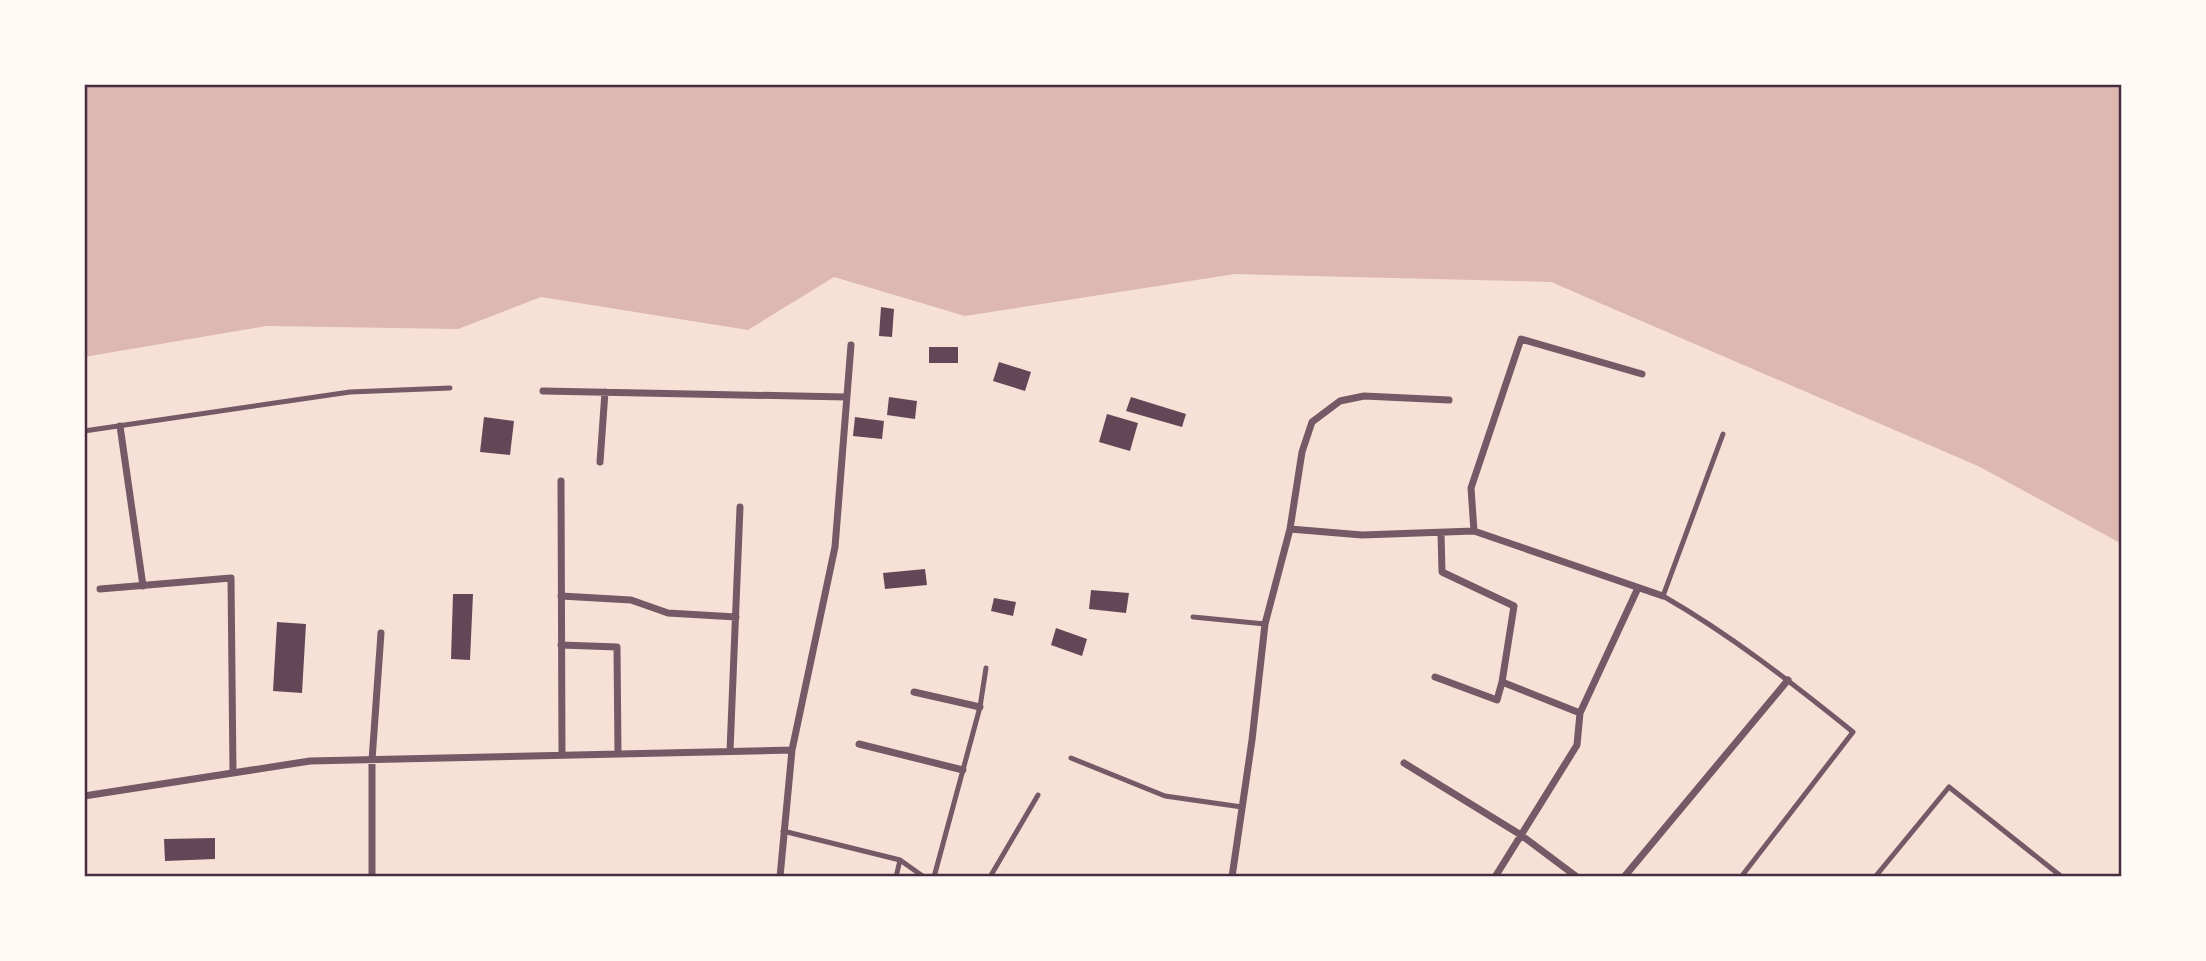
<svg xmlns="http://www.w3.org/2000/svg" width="2206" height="961" viewBox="0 0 2206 961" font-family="'Source Serif 4',serif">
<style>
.water{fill:#dcb8b0}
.building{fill:#644757}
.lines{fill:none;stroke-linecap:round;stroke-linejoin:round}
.service{stroke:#755966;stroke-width:5}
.minor{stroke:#755966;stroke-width:7}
.neatline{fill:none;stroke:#4a2c40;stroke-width:2.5}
</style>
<rect width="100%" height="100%" fill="#f7e1d7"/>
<path class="water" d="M84 84H2122V544L1978 466 1551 282 1235 274 965 316 834 277 748 330 541 297 458 329 267 326 84 357Z"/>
<path class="building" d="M881 307 894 309 892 337 879 336Z
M929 347H958V363H929Z
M999 362 1031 372 1025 391 993 381Z
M889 397 917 401 915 419 887 415Z
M1131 397 1186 414 1182 427 1126 411Z
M1107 414 1138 423 1130 451 1099 442Z
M484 417 514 421 510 455 480 452Z
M855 417 884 421 882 439 853 436Z
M925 569 927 585 885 589 883 573Z
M1091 590 1129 593 1126 613 1089 609Z
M453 594H473L470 660 451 659Z
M994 598 1016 602 1013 616 991 611Z
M277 622 306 624 302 693 273 691Z
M1056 628 1087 639 1082 656 1051 645Z
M215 838V859L165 861 164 839Z"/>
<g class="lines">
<path class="service" d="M84 431 350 392 450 388
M1723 434 1663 596C1731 635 1792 683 1853 732L1741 877
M1193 617 1265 624
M1071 758 1165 796 1242 807
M783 831 900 860 924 877
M896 877 900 860
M934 877 980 707 986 668
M990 877 1038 795
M1875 877 1949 787 2062 877"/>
<path class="minor" d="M543 391 846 397
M120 426 143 586
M600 462 605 392
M561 481 562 755
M1290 529 1362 535 1474 531 1663 596
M1474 531 1471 488 1521 339 1642 374
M100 589 231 578 233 773
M561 596 631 600 668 613 736 617
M561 645 617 647 618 754
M1435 677 1497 700 1502 682 1514 606 1442 572 1441 533
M1502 682 1580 713
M914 692 980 707
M859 744 963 770
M730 751 740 507
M1404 763 1521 835 1577 877
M84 796 310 761 792 750
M372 877V760L381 633
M780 877 792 750 835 547 851 345
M1232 877 1252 740 1265 624 1290 529 1302 452 1312 422 1340 401 1364 396 1449 400
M1495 877 1577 745 1580 713 1638 588
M1624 877 1788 680"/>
</g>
<rect width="2206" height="961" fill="none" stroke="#fffaf5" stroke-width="172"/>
<rect x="86" y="86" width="2034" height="789" class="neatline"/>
</svg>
